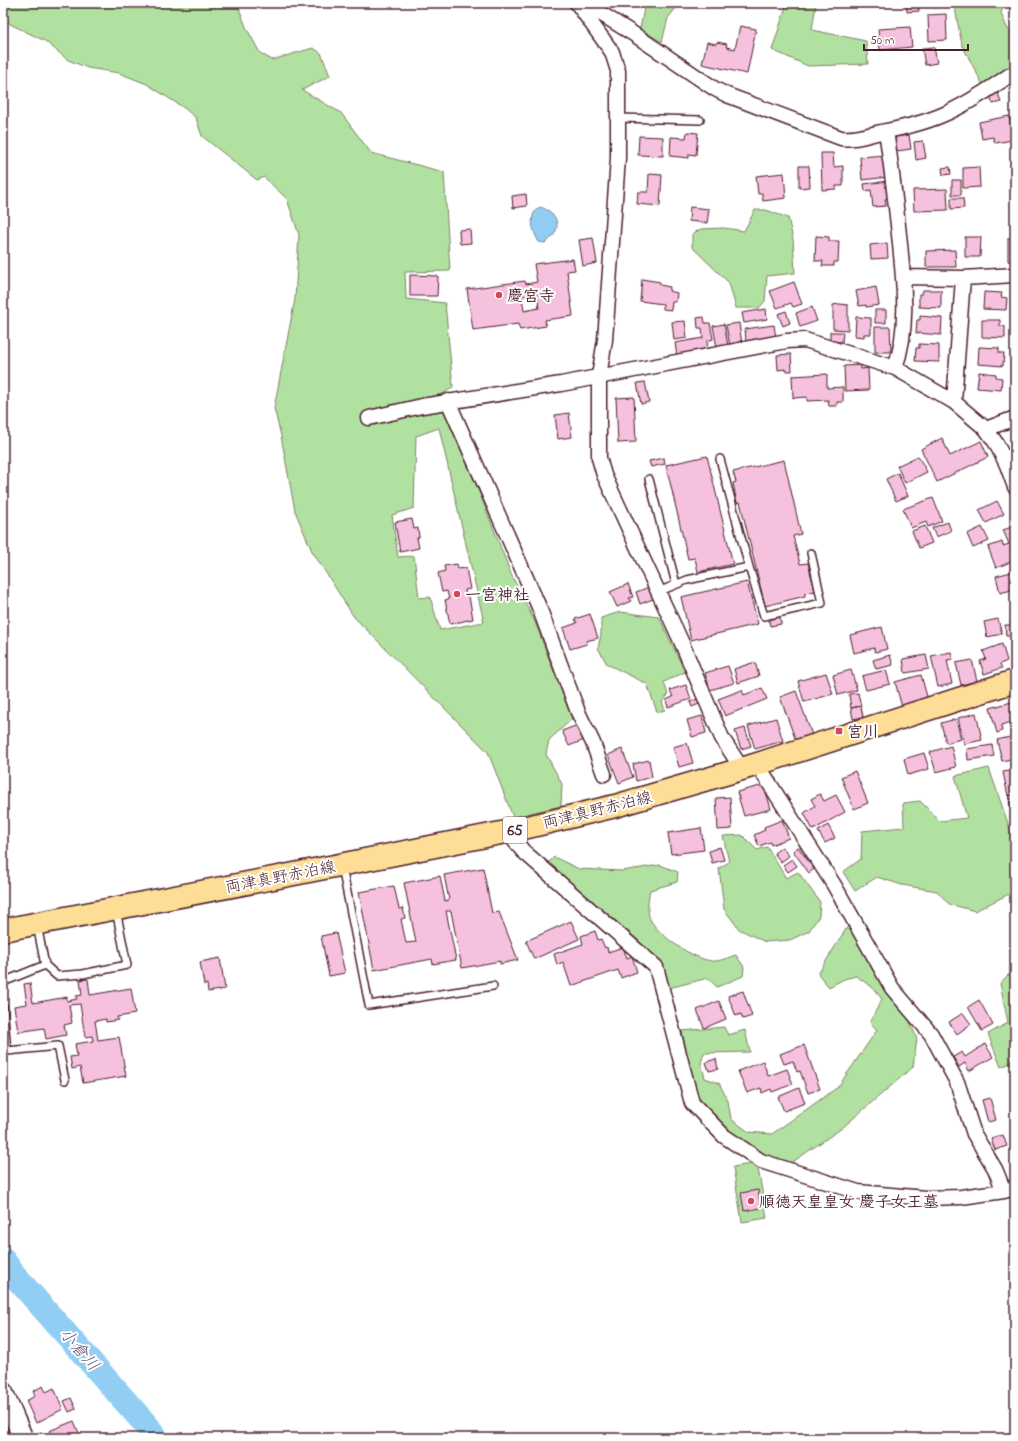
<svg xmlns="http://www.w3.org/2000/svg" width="1018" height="1441" viewBox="0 0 1018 1441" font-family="'Indie Flower','Klee One',sans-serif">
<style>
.green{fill:#b1e1a0;stroke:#7e8066;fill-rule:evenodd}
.water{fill:#92cef3;stroke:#7588a3}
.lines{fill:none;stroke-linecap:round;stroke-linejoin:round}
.river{stroke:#92cef3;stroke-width:25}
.building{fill:#f6c1de;stroke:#4a1f2b;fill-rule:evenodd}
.service-casing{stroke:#4a1f2b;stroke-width:10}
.minor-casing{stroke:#4a1f2b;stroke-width:17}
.secondary-casing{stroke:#4a1f2b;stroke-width:22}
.primary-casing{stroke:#4a1f2b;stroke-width:25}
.service{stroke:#fff;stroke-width:7}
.minor{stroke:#fff;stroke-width:14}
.secondary{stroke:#fff;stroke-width:19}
.primary{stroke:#fedd96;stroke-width:22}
.poi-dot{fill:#d1495b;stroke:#fff;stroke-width:1.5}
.labels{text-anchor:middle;stroke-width:4;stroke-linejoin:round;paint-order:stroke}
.shield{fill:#fff;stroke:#80626b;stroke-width:1}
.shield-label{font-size:15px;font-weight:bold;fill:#4a1f2b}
.poi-label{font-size:16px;font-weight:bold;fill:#4a1f2b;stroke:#fff;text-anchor:start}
.street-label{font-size:16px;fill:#4a1f2b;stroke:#fff}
.water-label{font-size:17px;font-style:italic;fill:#605467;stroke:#fff}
</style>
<rect width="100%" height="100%" fill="#fff"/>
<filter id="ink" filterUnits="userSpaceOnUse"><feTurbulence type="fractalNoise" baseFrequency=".025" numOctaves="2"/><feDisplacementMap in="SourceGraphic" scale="8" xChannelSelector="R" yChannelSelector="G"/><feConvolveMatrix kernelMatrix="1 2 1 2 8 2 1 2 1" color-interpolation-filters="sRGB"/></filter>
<g filter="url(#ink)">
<path class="green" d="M3 3H237L246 27 260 53 272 60 313 48 321 53 330 76 302 90 341 113 371 153 444 172 450 271 405 272 406 299 445 303 453 387 438 397 478 489 511 574 535 622 572 719 549 740 546 754 562 784 561 806 513 817 488 752 354 617 312 551 295 511 281 436 274 408 295 299 299 235 287 199 264 177 257 180 202 136 196 118 184 108 147 84 119 73 88 68 68 60 45 41 10 24 3 16ZM439 428 484 622 440 630 430 597 419 598 414 556 398 557 392 515 414 508 416 436Z
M645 3H680L668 18 662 42 640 29Z
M787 3H834L833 5 816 4 812 30 866 41 868 64 808 66 772 50Z
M954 3H1005L1001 13 1007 28 1015 34V68L1000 73 984 87 962 45Z
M755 210H766L788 218 793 239 795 273 767 276 765 301 759 308H736L729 283 692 247V234L701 229 724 228 744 231Z
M620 612 659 617 685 672 664 682 668 695 662 702 665 710 657 712 647 684 607 664 598 648 601 634V618Z
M989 768 1015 844V891L975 911 949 904 937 891 902 885 877 877 855 891 843 872 861 859 862 831 904 827 903 803 920 801 940 821 967 818 955 776Z
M742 835 757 850 767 847 786 878 798 872 820 902 819 916 809 931 790 940 765 942 739 929 724 909 719 868 729 862 723 836Z
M554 857 579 869 622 871 660 865 678 872 677 882 650 890C648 899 646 912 651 921 661 937 693 959 712 961 719 962 729 957 736 955L744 967 743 976 717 987 708 978 669 988 660 963 638 940 548 863Z
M849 924 874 972 908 1017 917 1039 913 1067 842 1128 791 1163 763 1157 727 1131 696 1096 682 1031 724 1027 728 1035 745 1030 750 1052 704 1053 701 1063 705 1078 719 1083 728 1101 731 1119 749 1132 772 1134 838 1087 877 1030 870 1022 882 999 872 987 856 976 844 979 829 987 818 974Z
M1015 974V1061L1001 1067 988 1034 1008 1023 1000 983 1008 975Z
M757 1163 767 1218 742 1222 733 1167Z"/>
<path class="water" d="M540 207C544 208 545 209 549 211 562 221 558 235 545 243L539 242C533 233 527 214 540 207Z"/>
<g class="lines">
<path class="river" d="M3 1260 14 1275 148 1427 156 1438"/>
</g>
<path class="building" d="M906 3H918L919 11 907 12Z
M924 3H947V4L925 7Z
M946 14 947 40 929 41 928 15Z
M740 26 756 29 747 74 702 64 707 42 716 44 717 42 727 44 726 47 735 49Z
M910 27 912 47 880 50 878 29Z
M934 47 937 63 925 65 922 48Z
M998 93 1001 102 993 104 990 96Z
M1009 116 1013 140 995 143 993 137 982 139 979 122Z
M687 132 698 133 696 155 689 154V158L670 156 671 137 686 138Z
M909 135 911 149 897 151 895 137Z
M639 136 663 137V156L638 155Z
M923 141 926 158 916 160 914 142Z
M821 153H833L834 167 843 166V186H836V189L822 190Z
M885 155 888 177 862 180 860 157Z
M799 166H809L810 187 799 188Z
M950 167 951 174 943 175 942 168Z
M979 167 980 187 963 188V168Z
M784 173 786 198 763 201 762 193 758 194 756 176Z
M649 174 662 175 660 206 637 204 638 192H648Z
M952 180H961V195H952Z
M889 181 891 198 885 199 886 206 873 207 871 190 865 191 864 184Z
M947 189 948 210 914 211 913 190Z
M526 194 527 206 513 208 512 196Z
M951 198H963L964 208 951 209Z
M690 207 709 209 707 223 689 221Z
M470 229 471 243 460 244 459 230Z
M816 236 829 237V241H839L838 262H834V266H822L823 261H815Z
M965 237H981L980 257H965Z
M593 238 597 263 583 266 579 240Z
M1008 238H1015V261H1008Z
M887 243 888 258 871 259 870 245Z
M955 250 956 267H926V251Z
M573 259 575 270 567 271 573 316 545 320 546 326 520 330 518 324 473 330 467 289 525 281 526 284 537 282 534 264ZM537 294 539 308 524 311 522 296Z
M410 275 438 276 437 296H410Z
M642 279 660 282V285L670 287 669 291 677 293 676 302H672L671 310 663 309V304L640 301Z
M794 282 802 304 793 307 791 303 777 308 770 291Z
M876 287 879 305 866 307V305L859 306 856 291Z
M923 290H941V308L919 307V294H922Z
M984 292 1002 293 1001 297 1007 298 1006 310 983 309Z
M840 304 848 305V330L833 329V305Z
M812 307 817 321 800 327 796 313Z
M766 309 767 319 744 323 742 313Z
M875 310H886V323H875Z
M786 311 790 323 783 326 778 314Z
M920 316 942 318 941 335 916 333 917 320H920Z
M704 317 705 323H710L713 339 707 341 708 351 677 356 675 343 703 338 702 328H698L697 318Z
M856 317 871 318V334H864V337L855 336Z
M982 320H1000V326H1005V338L982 337Z
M685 321 687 338 674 340 672 322Z
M739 323 742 344 730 346 726 325Z
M724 324 728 346 717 348 713 326Z
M774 325 776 338 746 342 745 329Z
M875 327H890L891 352H875Z
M830 332H843L842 342 830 341Z
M919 344 939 345V362L915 361 916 348H919Z
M979 347 999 348V353H1004L1003 366 978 364Z
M791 354 792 371H785V369L778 370 777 355Z
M861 365V369L868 368 869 390 845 391 844 366Z
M979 372 996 374V377L1002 378 1001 390 977 388Z
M827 374V388L843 387V402H837V406H829L828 400 807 401V397L793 398 792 376Z
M645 382 649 402 641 404 637 383Z
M634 397 636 442 618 443 616 398Z
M569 413 572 437 558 439 555 415Z
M942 438 950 456 981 441 988 457 937 482 921 449Z
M707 456 733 564 698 572 695 558 688 559 666 465Z
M918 456 927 472 905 483 897 466Z
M664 458 665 464 651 467 649 461Z
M784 460 801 534 793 536 800 564 808 563 815 591 805 593V596L765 606 740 502 737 503 733 483 736 482 733 472Z
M898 473 908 496 896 501 886 479Z
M933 498 942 521 928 527 926 522 911 528 903 509Z
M997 501 1004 514 986 523 979 510Z
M412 519 414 529 418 528 419 537 417 538 419 548 400 552 395 522Z
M948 522 951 531 936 537 932 528Z
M925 526 932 543 919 548 912 531Z
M1015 526V560L996 568 988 547 1002 542 1003 546 1009 544 1003 530Z
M982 527 989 541 973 548 967 534Z
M457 564 458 569 466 568 470 589 465 590 466 596H469L473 619 450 624 445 600 449 599 447 591 442 592 438 573 445 571 444 566Z
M1015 571V589L1000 593 996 576Z
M747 582 758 624 691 640 681 597Z
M628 584 633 597 629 598 631 601 617 607 610 592Z
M649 587 653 599 640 604 636 592Z
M590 614 598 638 586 641 587 644 570 649 563 628 577 623 575 619Z
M780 617 781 624 770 626 769 620Z
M1015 617V639H1013V636H1006L1005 625H1011V618Z
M998 619 1002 634 987 637 984 622Z
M882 627 887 649 875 652 874 648 854 653 850 635Z
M1002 644 1007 661 1000 664 1002 668 984 674 980 661 986 659 983 651Z
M1015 651V667L1012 668 1010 652Z
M951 652 953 659 947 660 952 684 938 687 931 656Z
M890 655 893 665 876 669 873 660Z
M926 655 929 669 905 673 903 659Z
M972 660 977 681 961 685 956 663Z
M755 662 759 676 738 683 734 669Z
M728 666 734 683 710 690 705 673Z
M851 670 857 690 838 695 833 675Z
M886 670 890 684 866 690 862 676Z
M826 673 833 694 804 702 798 681Z
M921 675 928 700 902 707 895 682Z
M686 685 691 699 668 707 666 700 673 697 670 690Z
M762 688 767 699 725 716 718 699 742 690 744 695Z
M796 691 812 735 796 741 780 697Z
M858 693 861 706 851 708 849 694Z
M697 699 699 704 692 707 690 702Z
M1015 701V721L1001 725 1002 731 997 733 990 708Z
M861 706 863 717 853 719 851 708Z
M976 713 982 740 964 744 958 718Z
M702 716 706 733 692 737 687 720Z
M776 718 783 741 755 749 748 726Z
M956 719 961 739 946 743 941 723Z
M578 725 584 740 569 746 562 731Z
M745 728 751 746 741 749 735 731Z
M1015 736V758L1002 761 997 740Z
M687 743 693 763 679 767 673 747Z
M992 745 994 756 968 760 967 749Z
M951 746 956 767 936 772 930 752Z
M622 749 633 777 619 783 608 755Z
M924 753 929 769 908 775 904 759Z
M649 760 652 777 636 781 633 764Z
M1015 770V795L1008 796 1003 772Z
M855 771 868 803 854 809 841 777Z
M764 785 771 809 744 816 737 792Z
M820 794 824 801 836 795 845 812 813 830 804 813 815 806 811 799Z
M730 797 732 829 718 830 716 798Z
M1015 798V826H1014L1009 799Z
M782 820 789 838 771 845 770 842 759 846 754 835 765 830 764 827Z
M828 825 835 838 825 843 818 831Z
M701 828 704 850 671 854 668 833Z
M720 847 724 860 712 863 709 851Z
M782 847 789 856 781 862 774 853Z
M798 847 814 869 809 873 793 851Z
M792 859 797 866 788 872 783 865Z
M483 868 492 913 499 912 518 960 500 964V961L462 968 451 911H446L456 960 433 964 432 959 374 970 359 892 394 886 399 909 403 908 405 918 401 919 406 943 416 942 404 883 440 876 445 901 449 900 444 875Z
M571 921 579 939 534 959 526 941Z
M595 931 598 940 601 939 605 948 607 947 608 952 623 947 627 958 632 956 637 972 621 978 618 970 571 986 563 962 557 965 554 954 583 944 581 936Z
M336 933 345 973 329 976 321 936Z
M220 958 225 989 208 992 207 984 204 985 200 962Z
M88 979 90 995 131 988 135 1014 117 1017 118 1020 106 1022V1019L95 1021 98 1040 119 1037 126 1076 83 1083 80 1067 72 1069 70 1057 77 1056 75 1044 93 1041 92 1036 85 1037 80 1004 69 1005 72 1023 64 1025 66 1035 46 1039 44 1028 18 1032 14 1006 27 1004 24 984 30 983 33 1003 67 997V1001L77 999 76 996 82 995 80 980Z
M743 991 752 1016 743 1019 741 1014 736 1016 728 996Z
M979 1000 993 1025 982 1031 968 1007Z
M719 1001 726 1019 704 1028 697 1010Z
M963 1013 971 1024 957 1034 949 1022Z
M985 1044 993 1057 969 1071 965 1063 959 1067 953 1057 962 1052 965 1057Z
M804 1045 820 1089 808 1093 800 1071 797 1072 793 1061 784 1064 780 1054Z
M716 1059 718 1069 709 1071 706 1062Z
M763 1061 768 1076 787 1069 793 1084 772 1092 771 1089 762 1093 761 1088 747 1093 738 1071Z
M799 1088 805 1103 784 1111 778 1097Z
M990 1098 996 1120 988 1122 982 1100Z
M1003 1135 1007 1146 995 1150 991 1139Z
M758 1190 761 1208 744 1211 741 1193Z
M43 1386 46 1392 54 1388 63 1409 36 1423 26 1401 35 1396 33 1391Z
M71 1398 76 1409 69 1412 64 1401Z
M74 1421 81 1438H52L49 1431Z
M3 1422 9 1438H3Z"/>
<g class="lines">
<defs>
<path id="service" d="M618 118 700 120
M1002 456 1015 451
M649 479 676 584
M749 567 764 616 822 603 811 553
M658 592 687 580 749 567 720 459
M342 867 369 1005 493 986
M37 925 45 965 57 976 83 974 127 965 116 910
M3 982 45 965
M3 1006 7 1051 58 1046 65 1080"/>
<path id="minor" d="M577 3 612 52 618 71V158L605 340 599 376V458L604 475 681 641 722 738 742 769
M584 3 632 33 715 89 727 95 841 138C855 140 867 135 881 132 903 128 928 122 949 112 970 102 990 89 1010 75L1015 74
M886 131C892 169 896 206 900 244 904 285 909 329 895 368
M903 277 963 278 954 402
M963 278 1015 275
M448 401 539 607 578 712 593 743 604 774
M369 418 422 406 561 384 787 341 805 340 895 368 954 402 986 429 996 443 1007 465 1015 487
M986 429 1015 418
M757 764 834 885 892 988 931 1034 957 1082 974 1134 995 1169 1004 1191
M511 831 514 840 523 851 656 967 692 1103 724 1136 761 1161 858 1192 925 1198 961 1197 1004 1191 1015 1188"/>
<path id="secondary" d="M3 1392 23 1438"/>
<path id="primary" d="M3 930 284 876 511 831 615 806 742 769 1015 681"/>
</defs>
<use href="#service" class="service-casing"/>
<use href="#minor" class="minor-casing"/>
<use href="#secondary" class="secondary-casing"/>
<use href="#primary" class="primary-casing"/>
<use href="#service" class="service"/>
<use href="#minor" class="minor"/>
<use href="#secondary" class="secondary"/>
<use href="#primary" class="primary"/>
</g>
</g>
<g class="poi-dot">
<circle cx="499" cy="295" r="4"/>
<circle cx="457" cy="594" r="4"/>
<rect x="835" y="727" width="8" height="8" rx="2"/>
<circle cx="751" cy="1201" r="4"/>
</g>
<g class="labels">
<rect class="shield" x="503" y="817" width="24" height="26" rx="3"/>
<g class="shield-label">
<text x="515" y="835">65</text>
</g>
<g class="poi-label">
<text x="507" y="301">慶宮寺</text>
<text x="465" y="600">一宮神社</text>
<text x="847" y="737">宮川</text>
<text x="759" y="1207">順徳天皇皇女 慶子女王墓</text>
</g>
<g class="street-label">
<text transform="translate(597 809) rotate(-14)" y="6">両津真野赤泊線</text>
<text transform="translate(280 876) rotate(-11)" y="6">両津真野赤泊線</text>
</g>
<g class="water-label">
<text transform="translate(80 1349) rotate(49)" y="6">小倉川</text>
</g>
</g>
<rect width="1018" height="1441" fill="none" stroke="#fff" stroke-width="16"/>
<rect x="8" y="8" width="1002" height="1425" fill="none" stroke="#4a1f2b" stroke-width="1.5" filter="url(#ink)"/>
<path d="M864 44v6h104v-6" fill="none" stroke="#4a1f2b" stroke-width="2"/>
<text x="870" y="44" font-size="12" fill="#4a1f2b" stroke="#ffffff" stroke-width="3" paint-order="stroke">50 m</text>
</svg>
